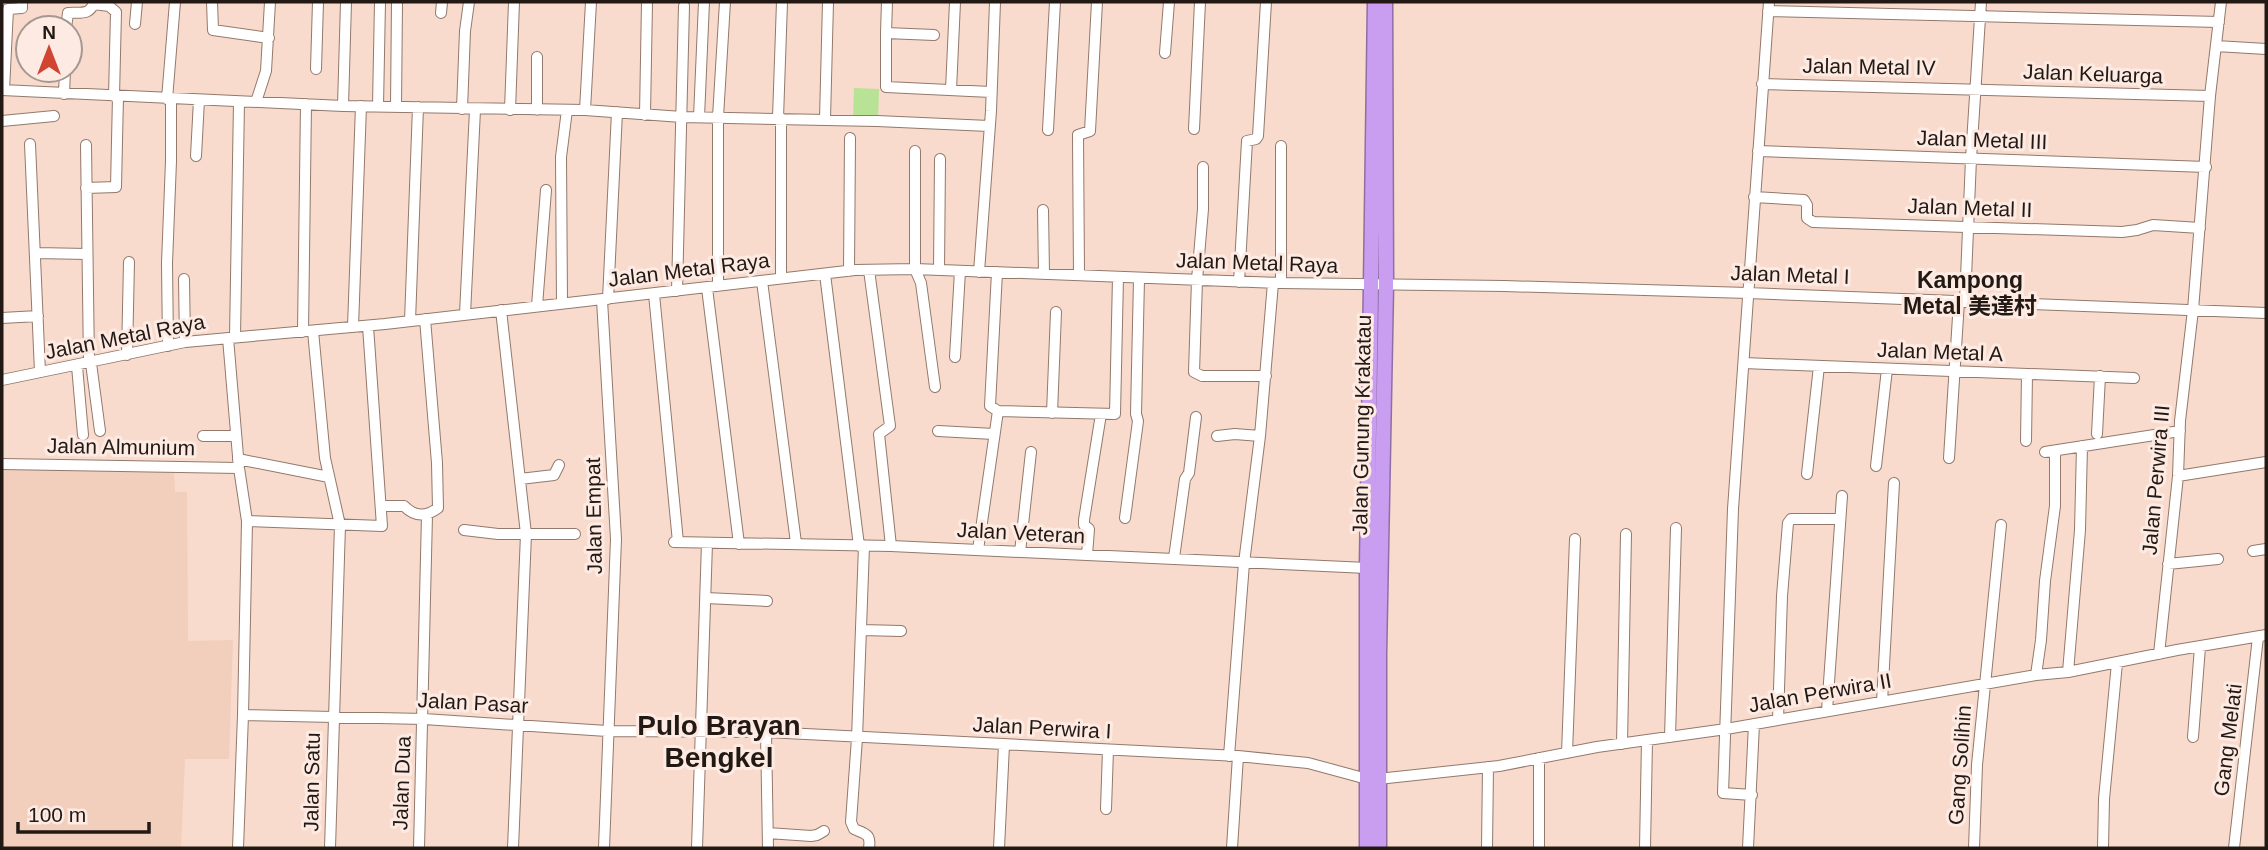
<svg xmlns="http://www.w3.org/2000/svg" width="2268" height="850" viewBox="0 0 2268 850" font-family="Arial,'Noto Sans SC',sans-serif">
<style>
.built{fill:#f2cebc}
.green{fill:#b8e296}
.lines{fill:none;stroke-linecap:round;stroke-linejoin:round}
.minor-casing{stroke:#92796c;stroke-width:12}
.highway-casing{stroke:#8f6fa3;stroke-width:17}
.minor{stroke:#fff;stroke-width:10}
.highway{stroke:#c99ef0;stroke-width:14}
.labels{text-anchor:middle;stroke-width:6;stroke-linejoin:round;paint-order:stroke}
.street-label{font-size:21px;fill:#231914;stroke:#fdebe3}
.neighbourhood-label{font-size:23px;font-weight:bold;fill:#231914;stroke:#fdebe3}
.district-label{font-size:28px;font-weight:bold;fill:#231914;stroke:#fdebe3}
</style>
<rect width="100%" height="100%" fill="#f8dbcd"/>
<path class="built" d="M2 464 174 470 175 492H187L188 641 233 640 229 759H185L181 848H2Z"/>
<path class="green" d="M854 88 879 89 878 119 853 118Z"/>
<g class="lines">
<defs>
<path id="minor" d="M212 2 213 30 269 38
M94 4 109 6 116 12 114 96
M1768 11 2219 22
M441 13 442 2
M135 24 137 2
M66 28 68 13C80 12 90 16 94 2
M886 33 887 2
M934 35 886 33V87L991 92
M2216 46 2266 49
M1165 53 1169 2
M316 69 318 2
M1762 84 2210 96
M2 90 343 106 585 110 682 117 877 121 989 126
M4 90 8 9 22 8V2
M951 90 955 2
M64 94 65 70
M167 99 175 2
M256 102 266 71 270 2
M343 106 346 2
M378 106 380 2
M396 107 397 2
M462 109 465 31 469 2
M510 110 514 2
M537 110V57
M585 110 591 2
M645 115 647 2
M699 117 704 2
M778 118 782 2
M781 118V278
M825 119 828 2
M2 121 54 116
M1194 129 1200 2
M1048 130 1055 2
M30 144 40 372
M86 145 89 363
M915 151V269L921 283 935 387
M1758 151 2206 167
M196 156 199 100
M1203 167V209L1197 280 1194 372 1202 376H1266
M86 188 116 187 118 96
M1754 197 1804 200 1807 205V218L1813 222 2122 232 2137 230 2153 225 2200 228
M1043 210 1044 273
M36 253 87 254
M869 270 890 426 879 434 891 546
M939 270 940 159
M849 271 850 138
M979 272 991 111 995 2
M997 272 990 406 998 411
M825 274 859 546
M1079 274 1078 135 1090 131 1097 2
M184 279 185 342
M762 281 796 543
M1239 282 1247 141 1256 139 1258 136 1266 2
M1281 283V146
M718 286V117L725 2
M707 288 739 544
M677 291 684 6
M654 294 678 542
M608 299 617 112
M602 300 616 539 604 848
M1965 301 1971 159 1981 2
M562 303 561 157 567 110
M537 306 546 190
M501 310 526 534 513 848
M465 314 475 110
M2 318 38 316
M410 321 418 107
M353 327 361 106
M313 331 325 458 340 525 330 848
M303 332 306 104
M235 337 239 102
M228 338 239 468 247 521 243 715 238 848
M168 346 167 263 171 161V99
M127 355 129 262
M955 357 960 271
M91 363 100 431
M1744 363 2134 378
M77 366 83 435
M2 380 185 342 385 324 855 270 915 269 1281 283 1504 286 1748 293 2266 313
M998 411 1115 414 1118 277
M1052 413 1056 312
M938 431 994 434
M2097 434 2100 376
M203 436H236
M1217 436 1235 434 1260 436
M2026 441 2027 374
M2045 452 2180 431
M1949 458 1959 301
M238 459 329 477
M2 464 239 468
M1876 466 1887 369
M1807 474 1819 366
M2178 476 2266 462
M520 479 554 475 559 465
M382 506H404C415 517 426 517 438 508L437 463 425 319
M1125 518 1138 421 1136 414 1139 279
M247 521 382 526 368 326
M464 530 498 534H575
M674 542 891 546 1367 568
M864 546 857 738 851 822 854 829C866 834 871 834 869 848
M978 550 998 411
M2253 551 2266 549
M1020 552 1031 452
M1087 555 1089 529 1084 525V520L1101 414
M1174 558 1185 479 1189 473 1196 417
M2168 564 2218 559
M706 598 767 601
M861 630 901 631
M2159 654 2178 476 2180 421 2193 310 2210 96 2221 2
M2068 672 2080 530 2082 446
M2036 675 2041 640 2045 581 2055 506V451
M1882 702 1894 483
M1827 711 1842 496
M243 715 424 719 607 731 766 732 1238 756 1308 763 1367 779H1378L1499 766 1597 747 1726 729 2036 675 2068 672 2177 650 2266 635
M1778 720 1782 596 1788 523 1791 519H1840
M766 732 768 848
M1670 737 1676 528
M2193 737 2200 647
M1622 744 1626 534
M1567 753 1575 539
M1229 756 1244 563 1260 436 1273 283
M1752 795 1723 793 1733 509 1769 2
M1106 809 1108 750
M768 833 811 836 817 835 824 831
M419 848 427 515
M697 848 707 543
M999 848 1004 745
M1232 848 1238 756
M1487 848 1488 767
M1539 848V758
M1645 848 1647 740
M1748 848 1754 724
M1974 848 1977 765 2001 525
M2103 848 2104 799 2117 663
M2234 848 2258 637"/>
<path id="highway" d="M1367 848V568L1375 2
M1379 848V654L1386 285 1385 2"/>
</defs>
<use href="#minor" class="minor-casing"/>
<use href="#highway" class="highway-casing"/>
<use href="#minor" class="minor"/>
<use href="#highway" class="highway"/>
</g>
<g class="labels">
<g class="street-label">
<text transform="translate(1869 67) rotate(1)" y="7">Jalan Metal IV</text>
<text transform="translate(2093 74) rotate(2)" y="7">Jalan Keluarga</text>
<text transform="translate(1982 140) rotate(2)" y="7">Jalan Metal III</text>
<text transform="translate(1970 208) rotate(2)" y="7">Jalan Metal II</text>
<text transform="translate(1257 263) rotate(2)" y="7">Jalan Metal Raya</text>
<text transform="translate(689 270) rotate(-7)" y="7">Jalan Metal Raya</text>
<text transform="translate(1790 275) rotate(2)" y="7">Jalan Metal I</text>
<text transform="translate(125 337) rotate(-11)" y="7">Jalan Metal Raya</text>
<text transform="translate(1940 352) rotate(2)" y="7">Jalan Metal A</text>
<text transform="translate(1362 425) rotate(-89)" y="7">Jalan Gunung Krakatau</text>
<text transform="translate(121 447) rotate(1)" y="7">Jalan Almunium</text>
<text transform="translate(2156 480) rotate(-85)" y="7">Jalan Perwira III</text>
<text transform="translate(594 516) rotate(-91)" y="7">Jalan Empat</text>
<text transform="translate(1021 533) rotate(3)" y="7">Jalan Veteran</text>
<text transform="translate(1820 693) rotate(-10)" y="7">Jalan Perwira II</text>
<text transform="translate(473 703) rotate(3)" y="7">Jalan Pasar</text>
<text transform="translate(1042 728) rotate(3)" y="7">Jalan Perwira I</text>
<text transform="translate(2228 740) rotate(-83)" y="7">Gang Melati</text>
<text transform="translate(1960 765) rotate(-86)" y="7">Gang Solihin</text>
<text transform="translate(312 782) rotate(-89)" y="7">Jalan Satu</text>
<text transform="translate(402 783) rotate(-88)" y="7">Jalan Dua</text>
</g>
<g class="neighbourhood-label">
<text x="1970" y="288">Kampong<tspan x="1970" dy="26">Metal 美達村</tspan></text>
</g>
<g class="district-label">
<text x="719" y="735">Pulo Brayan<tspan x="719" dy="32">Bengkel</tspan></text>
</g>
</g>
<rect width="2268" height="850" fill="none" stroke="#231914" stroke-width="7"/>
<g transform="translate(49 49)"><circle r="33" fill="#fdebe3" stroke="#a69790" stroke-width="2"/>
<path d="M0-5L12 26L0 18L-12 26Z" fill="#d04431"/>
<text y="-10" font-size="19" font-weight="bold" text-anchor="middle" fill="#231914">N</text>
</g>
<path d="M18 822v10h131v-10" fill="none" stroke="#231914" stroke-width="3.5"/>
<text x="28" y="822" font-size="21" fill="#231914" stroke="#fdebe3" stroke-width="5" paint-order="stroke">100 m</text>
</svg>
